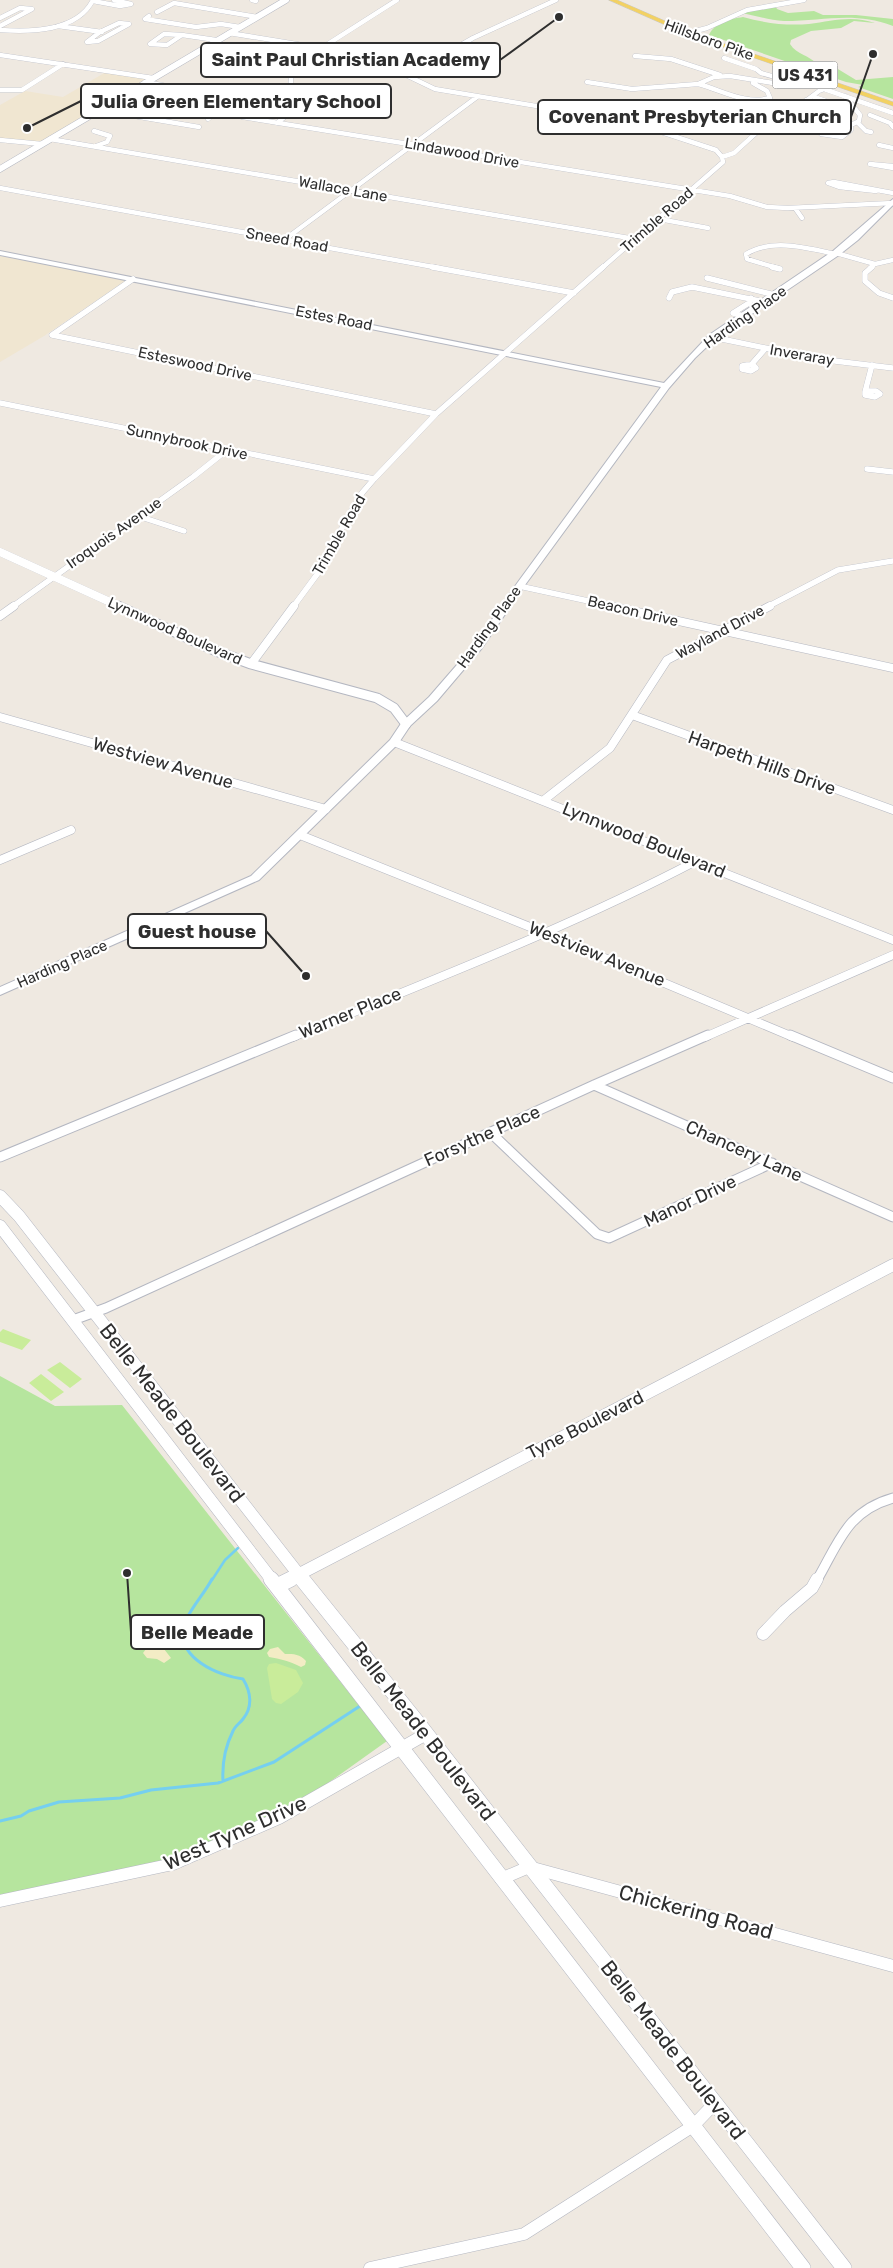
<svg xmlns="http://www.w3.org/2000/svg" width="893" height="2268" viewBox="0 0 893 2268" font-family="Rubik,sans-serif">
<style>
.education{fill:#f0e6d1}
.green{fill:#b6e59e}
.sand{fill:#f3ecc5}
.pitch{fill:#c9ec9a}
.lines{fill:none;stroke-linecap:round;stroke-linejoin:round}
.stream-far1{stroke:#75cff0;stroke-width:2.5}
.stream{stroke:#75cff0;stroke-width:3}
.minor-far4-casing{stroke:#b4b7c1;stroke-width:5}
.minor-far3-casing{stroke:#b4b7c1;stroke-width:6}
.minor-far2-casing{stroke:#b4b7c1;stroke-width:9}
.minor-far1-casing{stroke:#b4b7c1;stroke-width:11}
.minor-casing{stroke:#b4b7c1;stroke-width:13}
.tertiary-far4-casing{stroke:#b4b7c1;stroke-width:7}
.tertiary-far3-casing{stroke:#b4b7c1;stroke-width:8}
.tertiary-far2-casing{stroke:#b4b7c1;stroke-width:11}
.tertiary-far1-casing{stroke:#b4b7c1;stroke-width:13}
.tertiary-casing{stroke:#b4b7c1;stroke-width:16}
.secondary-casing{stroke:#b4b7c1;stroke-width:2}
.primary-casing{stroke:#c9c9c9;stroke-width:1}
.minor-far4{stroke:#fff;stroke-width:4.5}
.minor-far3{stroke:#fff;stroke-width:5.5}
.minor-far2{stroke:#fff;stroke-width:8}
.minor-far1{stroke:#fff;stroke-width:9}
.minor{stroke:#fff;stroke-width:12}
.tertiary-far4{stroke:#fff;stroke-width:6}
.tertiary-far3{stroke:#fff;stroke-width:8}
.tertiary-far2{stroke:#fff;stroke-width:9}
.tertiary-far1{stroke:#fff;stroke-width:12}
.tertiary{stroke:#fff;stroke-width:15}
.secondary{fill:#fff;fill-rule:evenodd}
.primary{fill:#f2d163;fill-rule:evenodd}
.labels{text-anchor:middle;stroke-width:4.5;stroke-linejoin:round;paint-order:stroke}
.far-street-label{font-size:15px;fill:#2e2e2e;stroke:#fff}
.shield{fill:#fff;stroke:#6d6d6d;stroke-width:1}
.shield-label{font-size:16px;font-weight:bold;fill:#2e2e2e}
.street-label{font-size:18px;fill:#2e2e2e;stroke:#fff}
.near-street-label{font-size:21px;fill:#2e2e2e;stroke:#fff}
.leader{fill:none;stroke:#2e2e2e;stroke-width:2}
.callout-dot{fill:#2e2e2e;stroke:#fff;stroke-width:2}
.callout{fill:#fff;stroke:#2e2e2e;stroke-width:2}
.callout-label{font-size:19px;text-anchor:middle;font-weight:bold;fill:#2e2e2e}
</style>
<rect width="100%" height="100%" fill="#efe9e1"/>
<path class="education" d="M106 72 144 78V80L41 142 0 139V105L25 91 63 97Z
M0 256 123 279 125 281 44 336 0 362Z"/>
<path class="green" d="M775 5 777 9 788 13 814 11 823 15H856L893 19V26C854 11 824 21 784 21 770 20 756 16 742 13Z
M743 17C765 23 787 26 809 24 832 21 852 15 875 23L854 21 841 28 811 31 791 40 790 44C797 55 809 55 817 64L828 63 856 80 893 77V99L858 87 863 85 846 82 709 35C715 22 730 19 743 17Z
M0 1376 55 1406 122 1405 387 1741 279 1818 173 1864 0 1901Z"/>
<path class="sand" d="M278 1647 285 1654C294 1654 300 1654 306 1661L305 1665 301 1667C290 1661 280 1659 269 1657L267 1653 270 1649Z
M146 1649H164L171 1658 164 1663 157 1659 147 1658 143 1653Z"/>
<path class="pitch" d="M3 1329 31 1340 22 1350 0 1342V1332Z
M60 1362 82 1379 70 1388 47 1370Z
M41 1374 64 1392 51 1401 29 1383Z
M276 1663 296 1670 303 1683 298 1692 281 1704 276 1703 272 1699 267 1668 269 1664Z"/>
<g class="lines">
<path class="stream-far1" d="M212 1580 225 1560 238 1548"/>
<path class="stream" d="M212 1579C205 1593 188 1611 184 1625 175 1658 219 1676 243 1679 251 1692 253 1707 243 1719 240 1723 235 1726 233 1731 225 1747 222 1764 223 1781
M0 1821 21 1816 29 1811 59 1802 120 1798 151 1790 218 1783 274 1762 360 1706"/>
<defs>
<path id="minor-far4" d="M252 0 256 1
M93 1 120 6 131 4 114 0
M157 12 174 3 257 17
M149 16 145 19 196 27 221 24 240 27
M0 18 20 8 32 9 0 26
M119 23 129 24 98 41 87 42 100 32Z
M58 26 102 32
M0 30C30 32 77 32 93 0
M229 33 364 55 435 89 608 118 649 128 716 150 722 157 723 162 602 268
M688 33 707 28 747 10 804 0
M164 34 182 35 167 45 150 44Z
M182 35 216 40
M0 55 153 78
M635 56 671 59 720 75
M438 58 473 38 556 0
M724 58 756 69 761 73 807 86
M145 82 189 90 187 93 168 101 179 106 217 111 208 119
M587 82 632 89 698 84 714 77 730 76 773 83 787 81 802 74
M698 84C722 90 745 105 770 98L767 91 753 83
M835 85 819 91 799 106 821 123V134L842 137 851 130V125L859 121 860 115 845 96
M824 89 893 113
M0 90H22L63 64
M814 97 826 101 835 109
M806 100 820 103 832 114
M98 110 199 127
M788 114 793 117 798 126 796 132 774 129Z
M788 114 799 106
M870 115 890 123 893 127
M242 117 730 196 767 207 788 208 893 203
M857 122 866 131 871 132
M277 123 291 112 297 101C289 87 288 77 298 63L397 0
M649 128 676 114
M94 131 110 136 107 142 96 146
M50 139 635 239
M0 140 42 144
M879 145 893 148
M722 157 734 153 766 124
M893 166 870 164 893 168
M0 188 439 268
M876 191 839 187 828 183 834 182 893 193
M795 208 802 218
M659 219 708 228
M284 240 477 97
M836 253 875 264
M777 268 747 259 746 254C771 238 808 248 835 254
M870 268 875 264 893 260"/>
<path id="minor-far3" d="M432 267 574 293
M772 267 780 269
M872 267 865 273V281L879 293 893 298
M707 278 775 295
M133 279 52 335 436 414
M669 298 672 292 692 287 765 302
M743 316 733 313 749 303 751 298
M712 337 818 359 893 368
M747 365H753L756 368 751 371 742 369V366Z
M751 365 765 349
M869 391H876L880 394 875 397 865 395V392Z
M865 392 872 365
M0 403 374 479
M867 469 893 472
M138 516 184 531
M519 586 616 607
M12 607 193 477 227 450
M293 607 324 565 345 522 362 493 374 479 436 414 603 267
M767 607 838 570 893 561"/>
<path id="minor-far2" d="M610 606 893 668
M0 616 14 606
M251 664 294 606
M632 715 893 810
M0 717 326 809
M394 742 893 940
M544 800 610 748 667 660 770 606
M300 835 545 933 793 1037
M0 860 71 830
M293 1037C429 981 566 929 696 861
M705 1037 893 955"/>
<path id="minor-far1" d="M790 1035 893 1078
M594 1085 893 1217
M491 1133 597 1234 609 1238 772 1163
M0 1157 296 1035
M73 1320 106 1308 594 1085 708 1035
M817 1580C839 1542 847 1511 893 1498"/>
<path id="minor" d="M763 1634 785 1611 812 1588 817 1579
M501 1879 529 1867 893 1966
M0 1901 173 1864 279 1818 426 1734
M370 2268 524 2234 693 2126 715 2103"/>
<path id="tertiary-far4" d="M0 169 286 0"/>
<path id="tertiary-far3" d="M0 552 121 607"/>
<path id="tertiary-far2" d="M118 606 216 651 251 664 377 698 394 708 406 724"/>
<path id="tertiary-far1" d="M0 1196 19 1216 303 1580
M0 1226 272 1580
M288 1580 893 1265"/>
<path id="tertiary" d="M271 1579 803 2268
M302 1579 417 1722 844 2268
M277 1586 291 1579"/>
<path id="secondary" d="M893 199V205L858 240 839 255 715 339 695 358 669 388 525 585 482 648 437 701 410 726 398 744 259 880 0 995V987L251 876 390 740 402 722 429 697 475 644 518 582 661 387 0 255V251L664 383 709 335 833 251Z"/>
<path id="primary" d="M609 0H617L690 32 893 102V106L686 34Z"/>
</defs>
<use href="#minor-far4" class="minor-far4-casing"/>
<use href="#minor-far3" class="minor-far3-casing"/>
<use href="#minor-far2" class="minor-far2-casing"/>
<use href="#minor-far1" class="minor-far1-casing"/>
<use href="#minor" class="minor-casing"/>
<use href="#tertiary-far4" class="tertiary-far4-casing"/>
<use href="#tertiary-far3" class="tertiary-far3-casing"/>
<use href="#tertiary-far2" class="tertiary-far2-casing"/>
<use href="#tertiary-far1" class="tertiary-far1-casing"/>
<use href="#tertiary" class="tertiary-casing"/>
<use href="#secondary" class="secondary-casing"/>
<use href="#primary" class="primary-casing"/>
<use href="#minor-far4" class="minor-far4"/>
<use href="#minor-far3" class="minor-far3"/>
<use href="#minor-far2" class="minor-far2"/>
<use href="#minor-far1" class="minor-far1"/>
<use href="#minor" class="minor"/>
<use href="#tertiary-far4" class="tertiary-far4"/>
<use href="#tertiary-far3" class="tertiary-far3"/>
<use href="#tertiary-far2" class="tertiary-far2"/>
<use href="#tertiary-far1" class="tertiary-far1"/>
<use href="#tertiary" class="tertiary"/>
<use href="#secondary" class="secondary"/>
<use href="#primary" class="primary"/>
</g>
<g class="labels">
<g class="far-street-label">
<text transform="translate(709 40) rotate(20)" y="5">Hillsboro Pike</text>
<text transform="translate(462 153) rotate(10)" y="5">Lindawood Drive</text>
<text transform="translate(343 189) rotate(10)" y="5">Wallace Lane</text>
<text transform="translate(657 220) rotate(-41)" y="5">Trimble Road</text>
<text transform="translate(287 240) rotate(10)" y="5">Sneed Road</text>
<text transform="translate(745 317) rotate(-35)" y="5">Harding Place</text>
<text transform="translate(334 318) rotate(11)" y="5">Estes Road</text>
<text transform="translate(802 355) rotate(10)" y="5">Inveraray</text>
<text transform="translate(195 364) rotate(12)" y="5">Esteswood Drive</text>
<text transform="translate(187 442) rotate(12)" y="5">Sunnybrook Drive</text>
<text transform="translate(114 533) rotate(-35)" y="5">Iroquois Avenue</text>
<text transform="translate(339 535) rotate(-60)" y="5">Trimble Road</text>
<text transform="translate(633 611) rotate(13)" y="5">Beacon Drive</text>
<text transform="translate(489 627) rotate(-54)" y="5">Harding Place</text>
<text transform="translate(175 631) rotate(24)" y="5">Lynnwood Boulevard</text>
<text transform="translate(720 632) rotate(-28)" y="5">Wayland Drive</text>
<text transform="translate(62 964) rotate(-24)" y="5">Harding Place</text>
</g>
<rect class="shield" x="772.5" y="61.5" width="65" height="27" rx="4"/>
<g class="shield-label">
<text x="805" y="81">US 431</text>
</g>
<g class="street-label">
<text transform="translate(163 763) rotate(16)" y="6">Westview Avenue</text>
<text transform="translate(762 763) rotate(20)" y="6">Harpeth Hills Drive</text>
<text transform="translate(644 840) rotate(22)" y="6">Lynnwood Boulevard</text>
<text transform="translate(597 954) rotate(22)" y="6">Westview Avenue</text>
<text transform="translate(350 1013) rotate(-22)" y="6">Warner Place</text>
<text transform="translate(482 1136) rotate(-24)" y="6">Forsythe Place</text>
<text transform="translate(744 1151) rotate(24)" y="6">Chancery Lane</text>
<text transform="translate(690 1201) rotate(-25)" y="6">Manor Drive</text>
<text transform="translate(585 1425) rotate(-27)" y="6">Tyne Boulevard</text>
</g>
<g class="near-street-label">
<text transform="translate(172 1413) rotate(52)" y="7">Belle Meade Boulevard</text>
<text transform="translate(423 1731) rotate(52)" y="7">Belle Meade Boulevard</text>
<text transform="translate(235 1833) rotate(-24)" y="7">West Tyne Drive</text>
<text transform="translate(696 1912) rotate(15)" y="7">Chickering Road</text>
<text transform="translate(673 2050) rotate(52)" y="7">Belle Meade Boulevard</text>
</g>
</g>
<path class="leader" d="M559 17L500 60M27 128L81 101M873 54L851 117M306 976L266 931M127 1573L131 1632"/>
<g class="callout-dot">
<circle cx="559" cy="17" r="5"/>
<circle cx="27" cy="128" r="5"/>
<circle cx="873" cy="54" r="5"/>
<circle cx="306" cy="976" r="5"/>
<circle cx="127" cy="1573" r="5"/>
</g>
<g class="callout">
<rect x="201" y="43" width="299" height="34" rx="5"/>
<rect x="81" y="84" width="310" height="34" rx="5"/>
<rect x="538" y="100" width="313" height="34" rx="5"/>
<rect x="128" y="914" width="138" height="34" rx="5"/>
<rect x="131" y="1615" width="133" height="34" rx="5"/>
</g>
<g class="callout-label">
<text x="351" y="66">Saint Paul Christian Academy</text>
<text x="236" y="108">Julia Green Elementary School</text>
<text x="695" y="123">Covenant Presbyterian Church</text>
<text x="197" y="938">Guest house</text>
<text x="197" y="1639">Belle Meade</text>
</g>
</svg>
